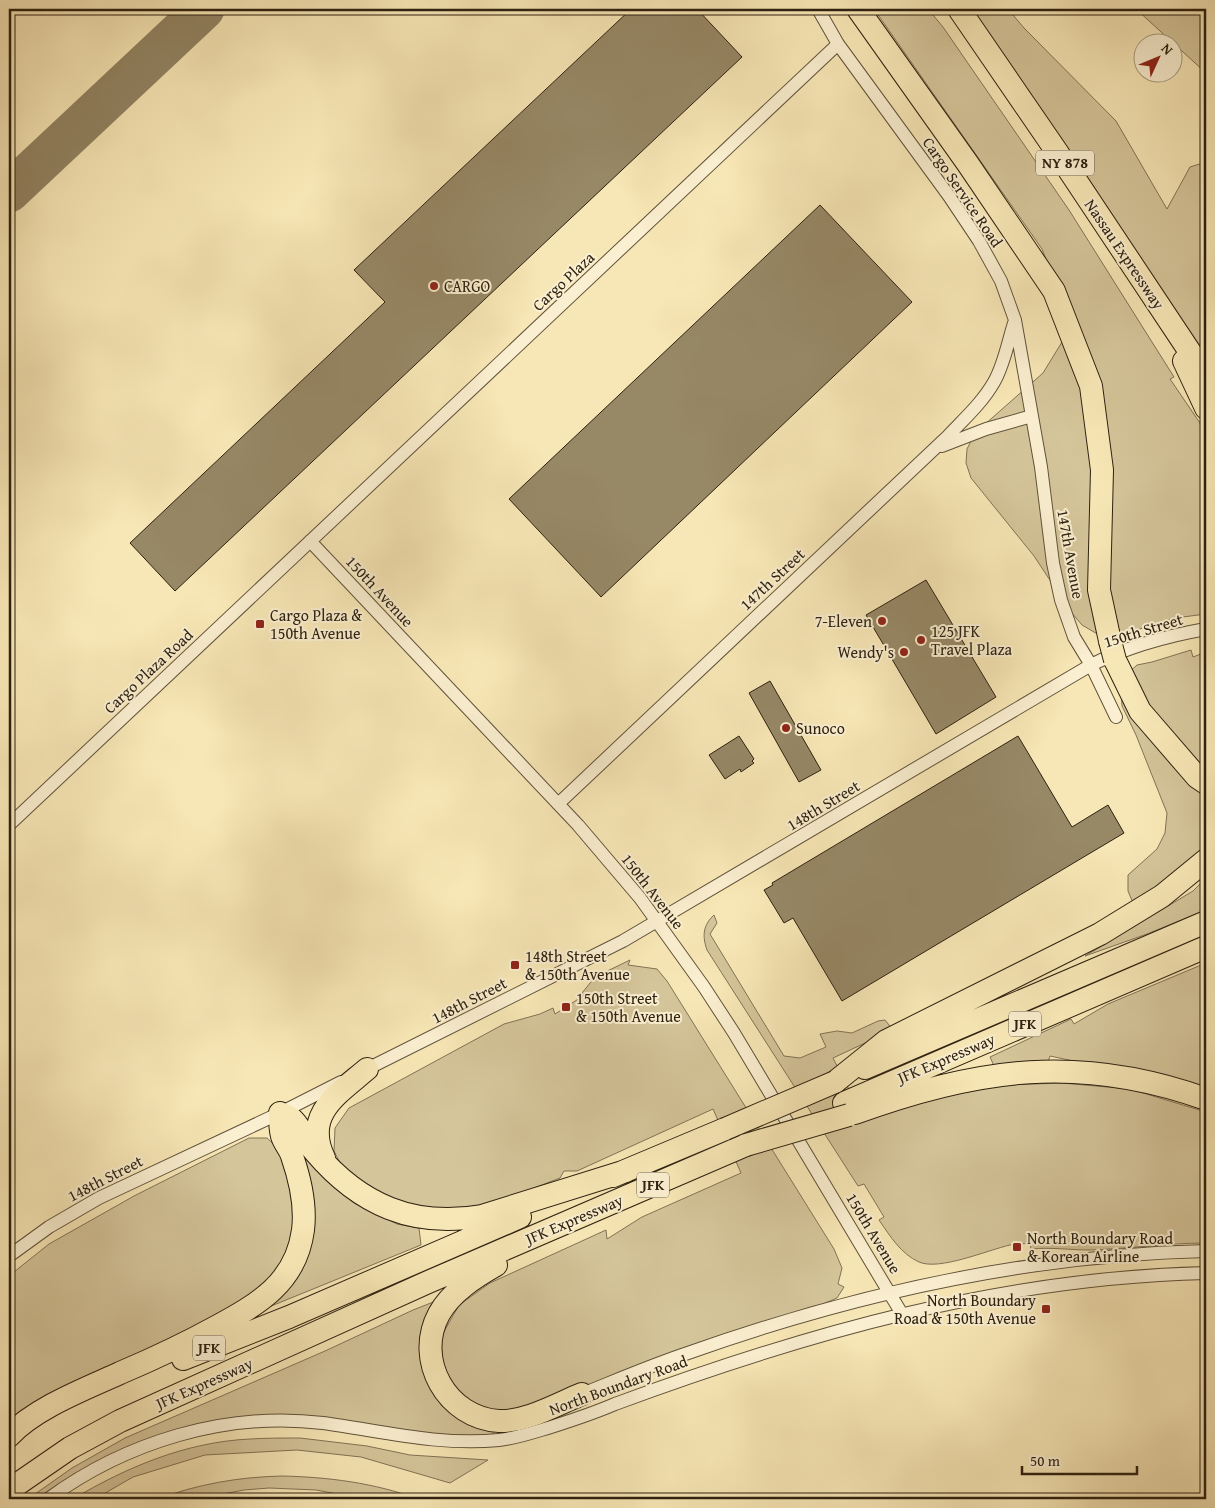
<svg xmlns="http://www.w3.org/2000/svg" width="1215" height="1508" viewBox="0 0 1215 1508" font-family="'Gentium Book Plus',serif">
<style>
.green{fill:#d5c59a;stroke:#817355}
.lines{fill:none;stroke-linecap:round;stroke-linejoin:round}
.taxiway{stroke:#928463;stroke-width:41}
.building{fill:#978866;stroke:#2d2110}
.minor-casing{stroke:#60523a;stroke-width:14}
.motorway-casing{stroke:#2d2110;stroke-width:24}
.minor{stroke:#faefd0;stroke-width:12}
.motorway{stroke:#f8e7b6;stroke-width:22}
.motorway-bridge-casing{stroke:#2d2110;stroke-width:24;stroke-linecap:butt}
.motorway-bridge{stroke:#f8e7b6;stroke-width:22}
.poi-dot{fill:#8f2418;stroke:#faefd0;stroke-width:2}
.labels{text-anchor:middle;stroke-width:4;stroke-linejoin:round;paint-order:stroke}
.shield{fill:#faefd0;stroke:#6a5f4a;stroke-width:1}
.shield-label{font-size:15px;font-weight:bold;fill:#2d2110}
.street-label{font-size:16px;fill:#2d2110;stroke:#faefd0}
.poi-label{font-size:16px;fill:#2d2110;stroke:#faefd0;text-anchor:start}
</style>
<rect width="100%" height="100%" fill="#f8e7b6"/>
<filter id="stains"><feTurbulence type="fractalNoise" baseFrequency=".004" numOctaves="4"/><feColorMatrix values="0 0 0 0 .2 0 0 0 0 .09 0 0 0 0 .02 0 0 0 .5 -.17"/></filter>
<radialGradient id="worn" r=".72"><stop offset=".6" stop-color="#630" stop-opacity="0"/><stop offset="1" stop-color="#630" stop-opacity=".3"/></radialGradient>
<path class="green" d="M874 9H928L943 27 1069 210 1174 377 1170 379 1200 423 1206 442V614L1175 618 1124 634 1099 635 1082 625 1071 612 1034 556 971 478 966 463 967 449 975 433 1043 373 1062 342 1064 305 1042 249Z
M971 9H1008L1024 28 1116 121 1167 209 1190 167 1206 162V356L1084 172Z
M1136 9H1202L1206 12V73Z
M1191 650 1193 657 1206 652V855L1134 905 1128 891V875L1157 849 1165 833 1167 813 1136 735 1122 706 1121 689 1126 675 1137 665 1152 662Z
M1206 878V910L1147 934 1085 956 1193 891Z
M714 915 717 923 710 934 784 1056 800 1058 826 1047 820 1034 837 1031 852 1033 878 1021 885 1020 893 1030 833 1058 865 1121 939 1097 1005 1085 1062 1083 1130 1089 1206 1112V1243C1167 1243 1128 1249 1089 1250 1070 1250 1051 1247 1031 1249L1030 1243C1023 1244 1016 1244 1010 1245 988 1250 939 1271 919 1262 901 1254 890 1236 879 1220L884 1217 864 1184 858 1186 707 950C702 936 703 925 714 915Z
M630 960 628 965 657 969 667 981 834 1249 842 1268 838 1284 844 1287 837 1298 818 1306 657 1358 517 1413 489 1411 465 1400 443 1371 441 1337 459 1305 490 1283 606 1230 607 1239 642 1217 741 1173 713 1109 577 1171H564L560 1178 482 1208 446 1212 400 1204 344 1171 334 1151 335 1128 349 1108 504 1024 540 1014 553 1008 555 1014 583 996 582 993 595 977Z
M1206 963V1089L1050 1056 1048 1062 994 1066 990 1057 1071 1019 1074 1024 1108 1004Z
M249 1138H267L281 1151 291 1182 296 1232 283 1269 257 1297 9 1427V1276L49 1244 134 1196Z
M296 1141 325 1179 354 1203 397 1224 419 1228 421 1245 264 1309 305 1256Z
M441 1299 421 1350 426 1380 442 1406 466 1423 493 1431 494 1437 462 1438 324 1421 187 1429 78 1474 41 1499H28L72 1468 125 1438 325 1351 413 1310Z
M300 1438 367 1446 410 1455 488 1460 450 1483 361 1457 297 1450 205 1455 133 1477 95 1499H73C127 1467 186 1442 250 1439 266 1438 283 1438 300 1438Z
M282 1476C328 1477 375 1483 418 1499H364L316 1490 269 1488 244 1490 196 1499H158C198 1484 239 1477 282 1476Z
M300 1495 325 1499H229L238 1497Z"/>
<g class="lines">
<path class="taxiway" d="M9 192 204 9"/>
</g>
<path class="building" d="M631 9H697L742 57 175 591 130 543 385 302 354 270Z
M820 205 912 302 601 597 509 499Z
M926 580 996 697 936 734 866 615Z
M770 681 821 770 799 782 749 693Z
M739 736 754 759 752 761 754 763 741 772 740 769 725 779 709 755Z
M1018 736 1072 827 1108 805 1124 833 842 1001 793 918 784 923 764 890 773 885 772 883Z"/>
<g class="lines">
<defs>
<path id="minor" d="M818 9 838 44 949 196 979 241 1001 281 1015 320 1041 467 1053 563 1061 600 1074 637 1091 665 1116 717
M942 446 986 429 1032 416
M310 541 578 825 640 898 704 987 734 1033 902 1314
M558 804 948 436C964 419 982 403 994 382 1004 365 1008 342 1014 323
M9 825 838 44
M363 1071 623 941 1091 665C1127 647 1166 636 1206 629
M9 1256 49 1227 99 1198 280 1113 341 1082
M582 1394C617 1380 652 1365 688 1353 854 1294 1030 1255 1206 1251
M48 1499C126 1442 226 1411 323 1423 382 1431 439 1446 499 1440 517 1438 534 1432 551 1427 573 1420 594 1413 615 1404 807 1333 999 1278 1206 1273"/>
<path id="motorway" d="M858 9 968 164 1054 291 1091 386 1102 470 1099 590 1110 641
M959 9 1055 149 1206 376
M1184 361 1206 408
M1115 660 1140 711 1197 777 1206 783
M865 1068 1206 922
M835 1082 886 1041 1100 934 1162 896 1206 860
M844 1103 1206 947
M855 1113C978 1068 1080 1054 1206 1099
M324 1158C303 1114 338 1094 367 1069
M613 1176 725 1129
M496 1265C475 1277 451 1292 439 1314 414 1360 447 1418 499 1421 527 1422 557 1404 582 1394
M183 1359 289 1317 520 1217
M9 1436C35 1408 85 1389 120 1373 153 1359 185 1344 216 1327 258 1304 296 1283 303 1230 306 1206 300 1179 292 1156 290 1149 284 1143 282 1136 280 1129 280 1120 280 1113 284 1115 290 1117 293 1120 302 1129 306 1142 315 1152 360 1205 413 1228 482 1216L626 1171
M9 1490 70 1448 120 1421 426 1283 746 1145"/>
</defs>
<use href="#minor" class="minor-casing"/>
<use href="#motorway" class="motorway-casing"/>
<use href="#minor" class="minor"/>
<use href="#motorway" class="motorway"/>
<defs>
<path id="motorway-bridge" d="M1110 641 1115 660
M725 1129 835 1082
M746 1145 849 1115"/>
</defs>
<use href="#motorway-bridge" class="motorway-bridge-casing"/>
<use href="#motorway-bridge" class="motorway-bridge"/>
</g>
<g class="poi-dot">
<circle cx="434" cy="286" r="5"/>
<circle cx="882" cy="621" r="5"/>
<rect x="255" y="619" width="10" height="10" rx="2.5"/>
<circle cx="921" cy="640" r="5"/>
<circle cx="904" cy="652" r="5"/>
<circle cx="786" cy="728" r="5"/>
<rect x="510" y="960" width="10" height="10" rx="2.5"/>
<rect x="561" y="1002" width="10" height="10" rx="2.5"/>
<rect x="1012" y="1242" width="10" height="10" rx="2.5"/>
<rect x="1041" y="1304" width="10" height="10" rx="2.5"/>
</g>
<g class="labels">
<g class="shield">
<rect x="1036" y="150.5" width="58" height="25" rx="4"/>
<rect x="1009" y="1011.5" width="32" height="25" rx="4"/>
<rect x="637" y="1172.5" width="32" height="25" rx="4"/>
<rect x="193" y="1335.5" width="32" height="25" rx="4"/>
</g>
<g class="shield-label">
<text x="1065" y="168">NY 878</text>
<text x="1025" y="1029">JFK</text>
<text x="653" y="1190">JFK</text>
<text x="209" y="1353">JFK</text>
</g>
<g class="street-label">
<text transform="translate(963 192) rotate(56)" y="6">Cargo Service Road</text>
<text transform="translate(1125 254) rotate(56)" y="6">Nassau Expressway</text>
<text transform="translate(563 281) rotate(-43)" y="6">Cargo Plaza</text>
<text transform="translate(1071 554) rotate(80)" y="6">147th Avenue</text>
<text transform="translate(772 579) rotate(-43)" y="6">147th Street</text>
<text transform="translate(380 591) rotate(47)" y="6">150th Avenue</text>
<text transform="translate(1143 630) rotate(-17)" y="6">150th Street</text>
<text transform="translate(148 671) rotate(-43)" y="6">Cargo Plaza Road</text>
<text transform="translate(823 805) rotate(-31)" y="6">148th Street</text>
<text transform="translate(653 891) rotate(52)" y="6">150th Avenue</text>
<text transform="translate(469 1000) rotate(-27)" y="6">148th Street</text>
<text transform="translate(946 1058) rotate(-23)" y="6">JFK Expressway</text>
<text transform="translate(105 1178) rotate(-27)" y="6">148th Street</text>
<text transform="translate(574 1219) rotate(-23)" y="6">JFK Expressway</text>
<text transform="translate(874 1233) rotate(59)" y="6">150th Avenue</text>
<text transform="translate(204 1383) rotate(-24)" y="6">JFK Expressway</text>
<text transform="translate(618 1385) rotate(-20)" y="6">North Boundary Road</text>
</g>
<g class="poi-label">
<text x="444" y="292">CARGO</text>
<text x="270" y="621">Cargo Plaza &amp;<tspan x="270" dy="18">150th Avenue</tspan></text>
<text x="872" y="627" text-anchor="end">7-Eleven</text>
<text x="931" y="637">125 JFK<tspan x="931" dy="18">Travel Plaza</tspan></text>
<text x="894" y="658" text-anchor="end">Wendy's</text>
<text x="796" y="734">Sunoco</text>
<text x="525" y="962">148th Street<tspan x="525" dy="18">&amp; 150th Avenue</tspan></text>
<text x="576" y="1004">150th Street<tspan x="576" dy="18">&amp; 150th Avenue</tspan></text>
<text x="1027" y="1244">North Boundary Road<tspan x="1027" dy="18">&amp; Korean Airline</tspan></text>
<text x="1036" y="1306" text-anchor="end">North Boundary<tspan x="1036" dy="18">Road &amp; 150th Avenue</tspan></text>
</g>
</g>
<rect width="1215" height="1508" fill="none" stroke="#f8e7b6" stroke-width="30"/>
<rect x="10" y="10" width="1195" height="1488" fill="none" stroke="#2d2110" stroke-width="2.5"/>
<rect x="15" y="15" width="1185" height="1478" fill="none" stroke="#2d2110"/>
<g transform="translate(1158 58) rotate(46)"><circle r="24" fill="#faefd0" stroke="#a89d83"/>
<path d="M0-4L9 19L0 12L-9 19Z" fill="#8f2418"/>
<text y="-8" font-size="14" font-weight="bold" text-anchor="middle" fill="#2d2110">N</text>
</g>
<path d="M1022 1466v8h115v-8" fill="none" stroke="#2d2110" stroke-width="2.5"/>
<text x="1030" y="1466" font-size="15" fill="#2d2110" stroke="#faefd0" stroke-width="4" paint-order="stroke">50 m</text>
<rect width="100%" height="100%" filter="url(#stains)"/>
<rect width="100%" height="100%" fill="url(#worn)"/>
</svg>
